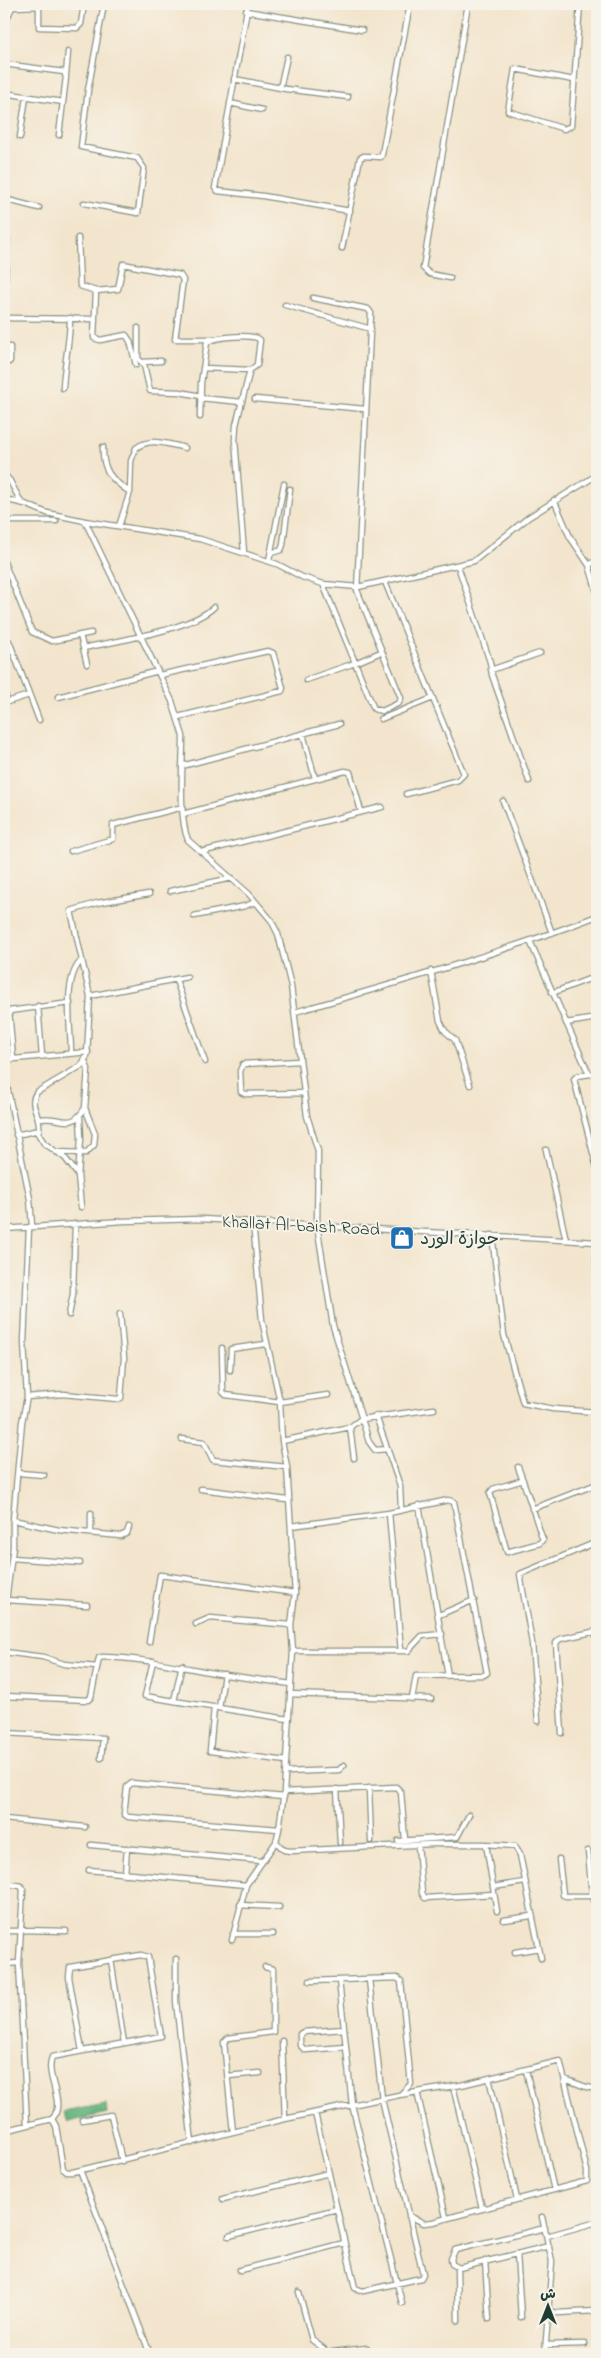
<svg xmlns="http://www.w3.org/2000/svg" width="601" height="2358" viewBox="0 0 601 2358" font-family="'Indie Flower','Playpen Sans Arabic',sans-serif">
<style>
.forest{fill:#6ab882;stroke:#447a5b}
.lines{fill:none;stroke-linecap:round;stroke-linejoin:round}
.minor-tunnel{stroke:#c9c3ae;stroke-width:4.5;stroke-dasharray:4.5 2;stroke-linecap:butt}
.minor-casing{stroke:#899180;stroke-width:7}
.minor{stroke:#fff;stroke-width:4.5}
.labels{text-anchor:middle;stroke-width:4;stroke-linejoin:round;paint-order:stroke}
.street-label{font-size:18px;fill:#1f3d34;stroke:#f7f3e8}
.poi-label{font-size:18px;fill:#1f3d34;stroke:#f7f3e8;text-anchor:start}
</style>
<rect width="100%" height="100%" fill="#f7f3e8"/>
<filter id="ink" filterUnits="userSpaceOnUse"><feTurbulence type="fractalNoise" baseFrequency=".02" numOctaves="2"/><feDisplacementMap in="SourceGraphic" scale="10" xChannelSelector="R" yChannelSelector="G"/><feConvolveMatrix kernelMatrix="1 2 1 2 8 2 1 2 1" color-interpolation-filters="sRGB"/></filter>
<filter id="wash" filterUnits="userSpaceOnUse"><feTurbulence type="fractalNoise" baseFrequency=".0096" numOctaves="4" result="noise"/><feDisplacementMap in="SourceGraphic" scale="20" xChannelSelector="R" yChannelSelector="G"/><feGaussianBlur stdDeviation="1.12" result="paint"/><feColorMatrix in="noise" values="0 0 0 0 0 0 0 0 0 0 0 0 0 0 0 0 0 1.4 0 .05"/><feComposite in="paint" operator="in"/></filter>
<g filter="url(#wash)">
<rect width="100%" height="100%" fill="#f3e5cd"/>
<path class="forest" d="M106 2104 107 2113 68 2122 64 2112Z"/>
</g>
<g filter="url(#ink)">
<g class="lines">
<path class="minor-tunnel" d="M596 1256V1247"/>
<defs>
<path id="minor" d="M248 4 215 188 218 191 263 196 350 211
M246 11 362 30
M4 26 12 7 39 6V27L77 28 81 24 84 4
M4 64 64 72 66 77 63 102
M66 75 68 52
M234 79 286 89 348 97
M574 80 515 69 508 111 564 129 571 126C574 85 577 45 580 4
M280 88 287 57
M4 93 63 102 59 135
M230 103 262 110
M20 137 26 97
M4 199 39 208
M84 203 138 213 144 168 137 158 81 147 88 90 104 4
M78 238 80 286 96 291 118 289 123 264 180 275 183 280 175 339H214
M342 248 360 158 364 156 381 157 382 154 410 4
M450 278 430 274 423 268 468 4
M96 291 94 338 100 340 126 335 130 341 136 365
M313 298 368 309 371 313 357 590 401 698 399 703 382 711 374 709 323 584
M4 299 7 239
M285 305 371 329
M4 318 95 319
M135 355 144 365 150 391 180 392 201 396
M138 358V328
M143 362 161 361
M4 365 10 361V347
M63 388C64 364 70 342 70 318
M200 398 242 402
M255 399 365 409
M200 417 201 383 207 342C215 337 254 333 260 340L257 365 250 370 203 368
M103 447C102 470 111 480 130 492
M4 474 10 481 21 502
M596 475V428
M4 499 25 504 47 513 85 521 172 701 183 736C183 763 178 816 188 840L249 894 271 920 278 934 291 986 307 1116 318 1151 317 1225 333 1326 369 1442 375 1450 388 1449
M554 500 570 537 589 565 597 592
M4 518 12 521H56
M85 521 200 539 277 564 302 577 323 584 358 587 474 561 529 517 597 475
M119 526 130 492 131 461 136 448C151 437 169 444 185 448
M244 553 235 440 236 425 250 370
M271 553 281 550 283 545 290 489
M269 561 284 484
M4 562 32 632 52 641 91 633
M589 565 597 560
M458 566 490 662 492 675 529 781
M385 582 464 774 458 780 406 794
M80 635 87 664
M4 640 9 641 39 720
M84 648C117 641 190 630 214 607
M491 670 540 653
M160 675 268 651 273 653 283 688 282 691 178 717
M306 680 355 663 381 652
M4 690 7 702
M58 697 158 671
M4 703 29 695
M381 719 433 698
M303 734 315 778
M182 766 339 724
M503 801 552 933
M183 814 345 771 350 772 361 811
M71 851 113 839V825L183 807
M201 852 382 807
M170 891 232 878
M194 916 245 906 255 902
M530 941 589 1074
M431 971 440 1021 445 1031 455 1040 470 1085
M176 980 205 1062
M552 993 597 976
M90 996 187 977
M38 1006 42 1056
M295 1012C397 983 499 954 597 916
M566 1023 597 1018
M71 1053C71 1028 62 978 82 960
M13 1058 9 1011 70 1003
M4 1060 88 1052
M299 1061 243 1064 240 1071 241 1092 245 1094 304 1093
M4 1071 30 1199 32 1226
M597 1073 577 1076 574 1079 597 1168
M40 1119C62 1115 70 1132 85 1108
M37 1132 44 1143 65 1158 78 1175 81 1139 80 1117
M16 1135 39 1130C41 1113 27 1105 37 1092L81 1066 87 1056 90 996 71 911 97 903 149 894
M546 1150 566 1240
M56 1152 86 1153 94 1145 95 1134 85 1108 88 1069 85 1062
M78 1175 81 1207
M4 1229 123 1221 202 1219 597 1242
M492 1235 504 1335 523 1403 553 1409 597 1412
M596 1256 597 1284
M69 1315 73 1294 75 1224
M222 1348 223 1392 226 1395 280 1402 328 1395
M230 1370 231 1349 266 1344
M27 1397 63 1394 118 1399 121 1398 124 1358 120 1314
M376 1416 400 1486 401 1509
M350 1427 354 1458
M182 1439 204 1442 213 1460 287 1467
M282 1441 350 1427 361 1419 434 1409
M518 1467C526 1489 534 1512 541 1535L543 1539 540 1543 507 1552 490 1493 493 1489 523 1480
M19 1473 44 1475
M201 1489 287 1500
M419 1505 448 1676
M532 1509 597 1484
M389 1513 401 1651
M13 1520 59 1530 88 1533 91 1531V1513
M291 1526 389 1513 448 1500 454 1502 487 1673 484 1675 416 1676 412 1699
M88 1533 121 1536 127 1533 129 1527
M12 1558 80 1563
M7 1600 87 1605
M439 1615 474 1600
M4 1616 13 1547V1520L22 1422 27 1397 24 1342 29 1227
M196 1624 210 1618 291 1625
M596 1631 597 1649
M149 1642 160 1575 295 1593
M293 1651H408L422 1636 442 1634
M4 1652 43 1657 64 1664 97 1667
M153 1661 145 1696 174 1701
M182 1665 174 1701 288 1719
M290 1694 431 1699
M4 1696 88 1700 91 1697 99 1658 103 1657C145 1658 184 1668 226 1675 247 1678 269 1681 291 1684
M214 1708 210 1751 286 1761
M219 1708 224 1674
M538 1721 532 1643 520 1574 597 1542
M4 1733 103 1738 101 1758
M562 1733 556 1643 560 1639 597 1631
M286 1772 339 1770 344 1765
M369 1788 371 1841
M337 1789 340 1843
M284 1792 396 1787 401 1792 405 1840
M4 1819 85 1827
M279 1829 128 1817 124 1814 127 1787 132 1783 284 1797
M398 1841 457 1837 469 1815
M276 1842 284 1850 290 1851 433 1844H486L515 1846 520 1855 541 1958
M486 1844 497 1911
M91 1845 261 1861
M418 1845 422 1893 425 1898 494 1894
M588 1851 592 1896
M559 1859 563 1895 566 1896H597
M89 1870 246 1885
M125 1874 127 1848
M4 1883 21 1886 23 1890 19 1963 27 2125
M493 1887 525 1882
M594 1896 597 1946
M240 1905 279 1907
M504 1920 531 1916
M21 1930 66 1931
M4 1931H21
M233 1934H273
M232 1940 246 1885 276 1842 279 1829 284 1792 293 1651 291 1625 295 1593 287 1467 282 1441 280 1402 262 1320 253 1222
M515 1952 539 1948
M176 1959V2001L192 2143
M111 1960 124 2043
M4 1964 19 1963
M339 1980 352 2105 402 2303
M310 1981 397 1978 401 1981 411 2084 401 2094
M344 2029 303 2032 300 2034V2045L305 2050 346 2047
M282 2041 285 2119
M526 2070 554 2190
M228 2076 260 2073
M489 2078 517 2199
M565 2079 586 2087 597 2089
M453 2086 482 2208
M417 2092 446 2217
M315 2113 355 2288 363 2291 421 2278 423 2274 382 2099 369 1979
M52 2119C67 2103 44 2076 52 2057L161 2036 148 1957 141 1955 70 1967 69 1977 82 2051
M82 2120 111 2115 122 2161
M4 2131 52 2119 56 2126 63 2169 67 2172H73L285 2119 399 2095 461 2085 560 2061 587 2171V2181L433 2222 424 2223 409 2216
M233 2132 224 2042 228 2038 273 2032V1969L265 1967
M80 2170 150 2354
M223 2199 329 2173
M542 2217 552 2261 545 2354
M545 2228 455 2250 451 2259 452 2264 459 2268 549 2246
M229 2236 337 2209
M547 2236 597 2222
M517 2254 521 2317
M485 2261 489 2319
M457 2267 458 2321
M240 2270 344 2243
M299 2292 312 2340 324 2349V2354
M548 2311 557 2313 597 2311
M546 2345 585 2344
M433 2351V2354
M324 2353 367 2348"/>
</defs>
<use href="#minor" class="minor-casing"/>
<use href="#minor" class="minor"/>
</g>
</g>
<defs>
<symbol id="shop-square" viewBox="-11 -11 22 22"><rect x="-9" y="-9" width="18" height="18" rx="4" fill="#1f6fb2" stroke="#f7f3e8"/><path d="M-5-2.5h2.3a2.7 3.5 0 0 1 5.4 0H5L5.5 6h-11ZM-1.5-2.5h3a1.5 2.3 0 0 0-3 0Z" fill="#fff"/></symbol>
</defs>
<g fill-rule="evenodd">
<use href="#shop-square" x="388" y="1224" width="28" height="28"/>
</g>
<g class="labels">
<g class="street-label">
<text transform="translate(301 1225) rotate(3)" y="6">Khallat Al-baish Road</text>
</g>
<g class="poi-label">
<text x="420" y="1244">حوازة الورد</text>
</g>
</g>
<rect width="601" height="2358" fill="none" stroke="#f7f3e8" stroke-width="20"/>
<g transform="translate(548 2306)" stroke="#f7f3e8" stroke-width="4" paint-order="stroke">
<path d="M0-4L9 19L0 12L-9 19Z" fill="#1f3d34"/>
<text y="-8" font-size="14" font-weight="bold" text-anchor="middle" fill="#1f3d34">ش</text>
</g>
</svg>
